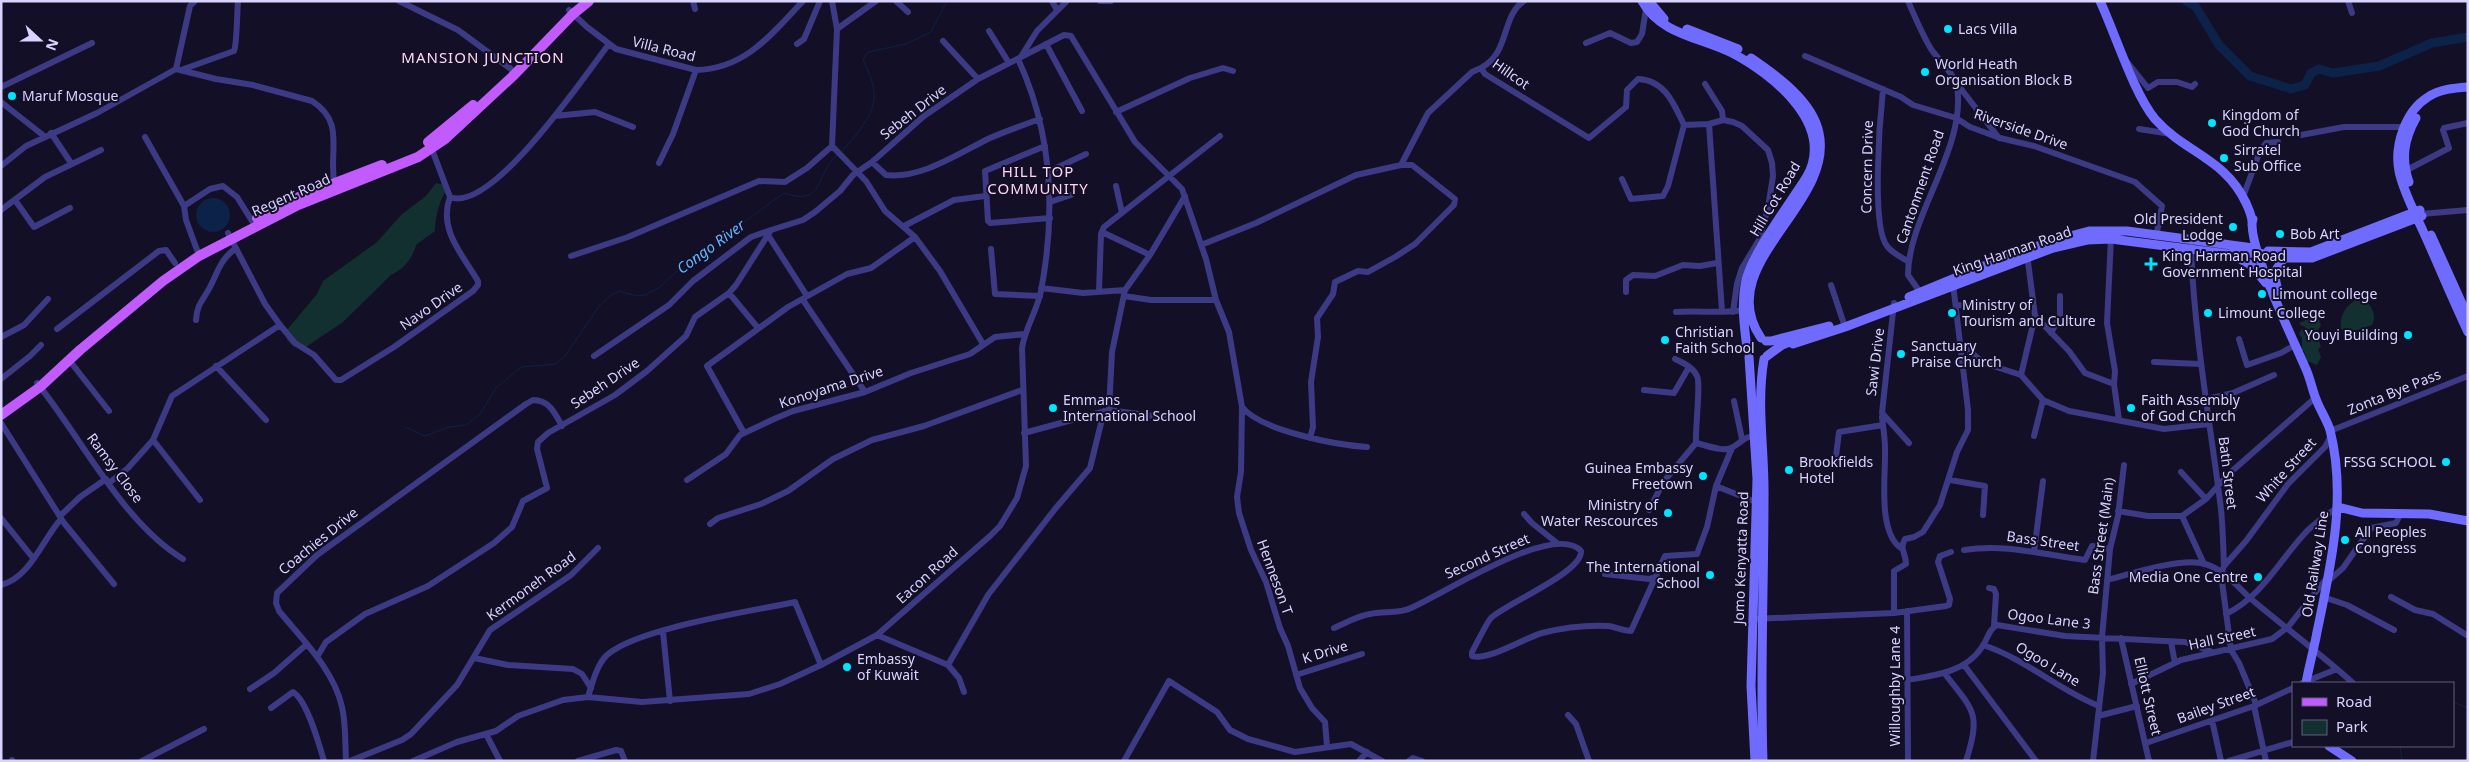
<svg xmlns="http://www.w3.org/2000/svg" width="2469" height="762" viewBox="0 0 2469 762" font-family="'Noto Sans',sans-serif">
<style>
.green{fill:#12302f}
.water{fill:#0c2248}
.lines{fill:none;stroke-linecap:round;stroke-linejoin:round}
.stream{stroke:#0c2248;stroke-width:1}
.river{stroke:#0c2248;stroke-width:9}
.street{stroke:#3d3a85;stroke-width:6}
.secondary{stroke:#6f6bff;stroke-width:9}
.primary{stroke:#c25bff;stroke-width:10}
.poi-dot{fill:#00e5ff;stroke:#130f26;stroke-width:2}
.labels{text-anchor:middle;stroke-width:4;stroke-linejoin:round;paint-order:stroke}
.poi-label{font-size:14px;fill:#d9d4ff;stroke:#130f26;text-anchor:start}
.street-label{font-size:14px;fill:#d9d4ff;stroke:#130f26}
.neighbourhood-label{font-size:15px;letter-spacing:1px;fill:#ffd6f0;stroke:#130f26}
.water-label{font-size:15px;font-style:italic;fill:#62b6ff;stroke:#130f26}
</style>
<rect width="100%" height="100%" fill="#130f26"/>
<path class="green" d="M436 183 449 186C440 198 435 216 435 231L416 245C412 259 405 268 391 275L343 322 306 347H294L287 340 286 331 317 294 323 281 377 242 401 215 426 196Z
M2361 296C2370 305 2378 313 2372 325L2351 332 2341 329C2339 313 2348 304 2361 296Z
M2310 312 2318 317 2321 325 2316 334 2321 336V340H2319L2321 347 2318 349 2321 357 2317 365 2307 361 2304 351H2302V338L2299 334 2301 330 2306 327 2300 325V322L2305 321 2306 316Z"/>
<path class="water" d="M196 215a17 17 0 1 1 34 0a17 17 0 1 1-34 0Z"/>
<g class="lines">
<path class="stream" d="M841 152C854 138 877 113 874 92 873 81 867 69 863 59L868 52 906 44 931 32 947 1
M405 427 425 436 449 427 466 425 480 414 496 388 521 367 556 364 565 356 600 305 611 295 620 291 637 296 645 295 660 287 677 271 784 193C826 207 814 174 838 154
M2453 702 2468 708
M2400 746 2402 761"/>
<path class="river" d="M2186 1 2196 7 2219 45 2250 76 2291 89 2305 85 2311 73 2319 69 2333 73 2379 66 2432 43 2468 37"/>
<path class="street" d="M399 1 458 30 511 69 514 75
M693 1 695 9
M832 1 837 29 832 146 866 181 885 211 915 237 940 271 983 344
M896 1 908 12
M1052 1 1057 10
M1100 1H1111
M1524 1C1501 16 1510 53 1481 68L1485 74 1589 138 1626 107 1627 90 1638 79C1665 80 1674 104 1684 125
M1908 1C1915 17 1922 34 1931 49 1937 58 1956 76 1957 86 1967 148 1908 216 1908 275L1922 295
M2348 1 2352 13
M569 10 587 27 616 49 696 70C745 69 771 35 803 1
M837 29 876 1
M989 31 1009 63
M943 41 978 79
M1586 43 1610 33 1631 43 1637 42 1642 34 1646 9
M797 44 804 39 820 1
M1046 44 1082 111
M1022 55 1037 31 1067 1
M1805 56 1901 97 1913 105 1956 118 1970 127 2000 138 2034 146 2135 182 2162 206 2156 237
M2128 63 2148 88 2158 82H2177L2192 87 2195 84
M176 69 216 79 253 85 312 101C337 117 334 136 333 162 333 170 334 178 333 186
M176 69 190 6 195 1
M181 70 234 51C237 44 237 12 238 1
M1705 84 1722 111 1723 120
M1958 85 1999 138
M1 87 92 43
M1883 89C1880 117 1871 226 1887 246 1892 253 1901 257 1909 262
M1 102 44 136
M1116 112 1190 78 1223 68 1233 71
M555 116 595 112 633 127
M1709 124 1722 311
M1684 125 1709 124 1723 120 1733 122 1742 126 1768 150 1772 163 1773 176 1768 208 1759 240 1742 268 1737 284 1733 312
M2139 129 2171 134
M51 133 71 163
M2301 135 2344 127H2404
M145 137 184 206 186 220 197 250
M1045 146 985 171 988 221 990 223 1050 218
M872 162 886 175C922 179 959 153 990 138 1006 131 1023 125 1040 119
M659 163 673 134 696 70
M1401 165 1428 113 1472 72 1481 68
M1 166 26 146 97 113 176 69
M2405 171 2449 148 2443 130 2444 128 2468 123
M1048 172 1086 154
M1622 179 1631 199 1663 196 1668 186 1684 125
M1116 186 1122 213
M450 197C492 214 585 75 609 44
M2243 197 2260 151 2266 143 2278 142
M15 200 34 227 70 208
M1050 202 1071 195
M184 206 210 189 223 186 237 197 252 221
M1 210 45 177 101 150
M2421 214 2468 210
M904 226 954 200 985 196
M1102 232 1150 255
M228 233 265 304 280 325 295 343 314 355 336 380H341L394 347 473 291 478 285V281C462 254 438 229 450 197L431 147
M768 235 807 296
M2111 237 2107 323 2115 371 2114 384 2119 420
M1201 245 1256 223 1356 175 1401 165H1412L1455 199 1454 205 1415 244 1395 257 1368 272 1358 271 1335 282 1333 294 1317 318 1318 337 1311 382 1313 427 1310 438
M2191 247C2194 332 2209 416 2220 501 2223 522 2223 544 2224 566L2221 574 2231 650 2239 663 2256 704
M991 249 995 294 1040 296
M2027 254 2035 316 2021 375 2043 400 2069 411 2164 429 2209 424
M571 256 628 237 759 181 785 182 807 168 832 146
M1831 285 1845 327
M1041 288 1083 293 1125 290 1150 255 1185 196
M1099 291 1101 234 1104 227 1220 136
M1626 292V280L1633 275 1655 276 1683 265 1700 266 1717 263
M729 293 758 328
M1124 296 1151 300H1216
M803 300 865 392
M1894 303 1882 413 1909 443
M1957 305 2000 307
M1676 312C1698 310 1721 314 1744 310
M2035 316 2069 351 2085 373 2114 384
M196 320C197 303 203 301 210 287 219 270 219 261 236 248
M57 329 159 251 166 250 175 263
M2051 333 2060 316V296
M1 337 24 325 48 299
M2239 339 2247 365 2281 353 2295 345
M1962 345 1984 363 2021 375
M594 356 669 305 693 281 751 237 771 230
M1675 359C1683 363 1693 367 1697 376 1701 383 1695 429 1696 443
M69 360 109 411
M2154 362 2200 364
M216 366 266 420
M1 379 30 356 41 345
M37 383C81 437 122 522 183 559
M1644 390 1674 393 1689 367
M2207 399 2233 393 2274 375
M1734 401 1742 439
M1242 407 1241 472 1237 497 1239 513 1251 550 1266 582 1280 628 1288 646 1300 688 1312 708 1325 722 1327 746
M1109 410 1112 352 1125 290
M1882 417C1883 427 1885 437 1885 448 1886 473 1877 532 1901 548
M1 423 64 523 114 584
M2330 431 2468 376
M744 433 707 366 788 307 847 274 871 268 915 237
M1024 433 1109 410 1175 419
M2034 436 2043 400
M153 440 200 500
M1835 464 1839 432 1883 425
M2181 472 2206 499
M687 480 726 454 740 435 774 419 793 411 865 392 911 373 970 354 995 337 1024 334
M1950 480 1985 486 1983 515
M109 483 128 468 153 440 172 396 280 325
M1716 486 1756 502 1759 500
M1649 510 1664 481 1696 443C1706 445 1724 453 1733 447 1742 442 1741 439 1754 435
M2118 511 2148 516H2182L2206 499 2231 472 2315 398
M1524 514 1532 523 1557 543
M60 516 80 497 106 479
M2182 516 2204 564
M1 518 33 558
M710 524 718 518 761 504 788 491 833 459 872 440 924 426 1022 390
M1964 550C2005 543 2044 555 2085 560L2092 546 2110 549
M2034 552 2043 481
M2224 566 2246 541 2288 484 2325 447 2330 438
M1605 574 1649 579 1657 577
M2107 580C2130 574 2182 557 2205 564 2223 569 2237 586 2250 598 2284 627 2320 653 2353 683
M2327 582 2343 568 2371 528 2396 523 2401 513
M1 585C31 577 42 540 61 519
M1989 588 1994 589 1996 594 1994 626
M2323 597 2347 605 2394 630
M2391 597 2415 610 2433 614 2468 636
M1907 611 1908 761
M1894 613V571L1906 564C1906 553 1899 549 1905 539L1914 537 1923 532 1940 505 1957 452 1968 430V410L1953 284
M2226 614C2263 596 2280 559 2307 531 2317 521 2327 515 2338 507
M1753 619 1894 613 1946 606 1949 605 1950 599 1938 562 1940 556 1951 552
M1334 628C1346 623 1357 616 1370 614 1383 611 1399 614 1411 608 1442 595 1554 521 1581 551 1583 572 1507 603 1491 618 1487 622 1476 645 1472 652V656C1489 661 1524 638 1542 633 1562 628 1587 625 1608 626 1616 627 1623 631 1631 631L1665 556 1697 554 1707 527 1716 486 1732 448
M663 632 670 701
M877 635 948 665 959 678 964 692
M2121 638 2149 761
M2171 642 2175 663
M1983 645C2026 659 2058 690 2099 706
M317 657 326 642 365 614 428 586 494 543 512 527 523 501 547 488 537 449 538 442 548 433 615 395 647 371 686 336 695 317 729 293 736 285 771 230 803 220 815 212 840 191 853 175 872 162 924 116 978 79 1064 35 1071 36 1135 142 1182 189 1206 259 1216 300 1229 332 1242 407C1261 431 1337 445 1367 447
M474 658 508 665 573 669 582 674 591 688
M948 665 988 595 1055 509 1090 468 1104 411
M1964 665 2036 761
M1945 674C1974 711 1981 713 1966 761
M1296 675 1362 654
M1907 680C1934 676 1966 672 1982 647 1988 639 1988 630 1997 625L2065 636 2185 642 2210 651
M2302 683 2337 669
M2131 684 2181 660 2272 639 2288 627 2326 579
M250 689 274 673 307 644
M588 697C592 684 597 664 607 655 637 628 752 611 795 602L821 665
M2254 706 2266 761
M271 708 293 692C307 700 319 744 324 761
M1568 715 1576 724 1589 761
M2098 716 2137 706
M2212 720 2221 761
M486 734 500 761
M2146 743 2254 706 2293 688
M12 761V760
M142 761 204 729
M346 761C345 743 346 724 342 707 334 670 302 639 279 611L276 603 277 593 317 555 526 404 533 400C549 400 555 413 562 426
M350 761 402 740 411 734 457 685 490 630 571 575 598 548
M413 761 457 742 496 731 518 716 563 700 588 697 642 702 749 694 780 684 821 665 877 635 990 536 1000 526 1017 498 1026 466 1022 348C1025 328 1037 311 1041 291 1056 212 1052 132 1018 59
M578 761 616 750 621 751 625 761
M1124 761 1169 681 1217 712 1230 730 1248 739 1295 752 1351 744 1382 761
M1359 761 1367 752
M1409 761 1413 758 1422 761
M2093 761 2103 673 2102 637 2110 549 2118 516 2124 465
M2229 761 2293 742"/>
<path class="secondary" d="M1642 1C1661 35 1700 37 1732 53 1774 75 1837 126 1806 178 1789 205 1753 252 1746 280 1741 302 1744 326 1747 348
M1649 1 1664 19
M2100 1C2115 33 2134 94 2155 119 2185 153 2225 158 2246 203 2249 210 2253 217 2252 225
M1687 29 1738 49
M1751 58C1776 75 1813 101 1819 133 1835 205 1711 265 1761 338
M2468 87C2454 88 2440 89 2428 97 2405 111 2394 146 2399 171 2403 191 2415 213 2423 231 2438 264 2452 298 2468 332
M2409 182C2401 159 2404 139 2416 118
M2253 219C2245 241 2294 341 2305 367 2310 377 2312 389 2316 399 2320 410 2327 420 2330 430 2347 497 2331 565 2317 632 2314 649 2309 666 2306 683
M2431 235 2468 317
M2268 251 2311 252 2420 210
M2233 255 2251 265 2266 283
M2279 296 2274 273 2284 258
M1909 297 2001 259 2055 240 2089 231H2127L2253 248
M1766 341H1771L1829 326
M1767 356 1782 345 1792 341 1793 344 1845 327 2053 248 2087 240 2111 239 2228 254 2258 253 2284 258H2312L2422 216
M1749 357 1757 479 1751 686 1755 761
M2338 507 2362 513 2429 514 2468 521
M2329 746 2352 761
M1763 761C1760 673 1764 586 1764 499 1765 451 1756 406 1764 359"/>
<path class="primary" d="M428 142 473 105
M257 218 291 200 382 165
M1 415 40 387 80 350 163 281 199 256 298 205 418 157 445 139 514 75 573 14 589 1"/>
</g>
<g class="poi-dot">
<circle cx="1948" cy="29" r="5"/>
<circle cx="1925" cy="72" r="5"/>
<circle cx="12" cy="96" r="5"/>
<circle cx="2212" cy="123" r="5"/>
<circle cx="2224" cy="158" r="5"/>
<circle cx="2233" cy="227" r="5"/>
<circle cx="2280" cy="234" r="5"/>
<path d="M2148.5 256.5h5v5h5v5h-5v5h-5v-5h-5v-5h5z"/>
<circle cx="2262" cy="294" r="5"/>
<circle cx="1952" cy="313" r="5"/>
<circle cx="2208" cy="313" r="5"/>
<circle cx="2408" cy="335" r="5"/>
<circle cx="1665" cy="340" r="5"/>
<circle cx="1901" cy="354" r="5"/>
<circle cx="1053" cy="408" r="5"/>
<circle cx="2131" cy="408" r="5"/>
<circle cx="2446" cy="462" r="5"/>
<circle cx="1789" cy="470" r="5"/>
<circle cx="1703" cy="476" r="5"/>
<circle cx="1668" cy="513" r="5"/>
<circle cx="2345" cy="540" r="5"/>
<circle cx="1710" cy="575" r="5"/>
<circle cx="2258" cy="577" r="5"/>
<circle cx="847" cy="667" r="5"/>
</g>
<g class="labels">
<g class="poi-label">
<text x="1958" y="34">Lacs Villa</text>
<text x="1935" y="69">World Heath<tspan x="1935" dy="16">Organisation Block B</tspan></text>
<text x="22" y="101">Maruf Mosque</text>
<text x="2222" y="120">Kingdom of<tspan x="2222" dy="16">God Church</tspan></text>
<text x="2234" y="155">Sirratel<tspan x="2234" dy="16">Sub Office</tspan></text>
<text x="2223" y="224" text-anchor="end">Old President<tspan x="2223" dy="16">Lodge</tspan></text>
<text x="2290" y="239">Bob Art</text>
<text x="2162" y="261">King Harman Road<tspan x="2162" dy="16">Government Hospital</tspan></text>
<text x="2272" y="299">Limount college</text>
<text x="1962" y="310">Ministry of<tspan x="1962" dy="16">Tourism and Culture</tspan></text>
<text x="2218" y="318">Limount College</text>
<text x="1675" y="337">Christian<tspan x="1675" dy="16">Faith School</tspan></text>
<text x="2398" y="340" text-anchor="end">Youyi Building</text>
<text x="1911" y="351">Sanctuary<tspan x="1911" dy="16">Praise Church</tspan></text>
<text x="1063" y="405">Emmans<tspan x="1063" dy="16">International School</tspan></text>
<text x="2141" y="405">Faith Assembly<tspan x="2141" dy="16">of God Church</tspan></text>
<text x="1799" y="467">Brookfields<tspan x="1799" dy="16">Hotel</tspan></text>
<text x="2436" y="467" text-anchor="end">FSSG SCHOOL</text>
<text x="1693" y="473" text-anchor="end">Guinea Embassy<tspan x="1693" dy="16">Freetown</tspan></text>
<text x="1658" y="510" text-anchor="end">Ministry of<tspan x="1658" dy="16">Water Rescources</tspan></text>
<text x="2355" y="537">All Peoples<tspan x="2355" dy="16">Congress</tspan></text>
<text x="1700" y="572" text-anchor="end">The International<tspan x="1700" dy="16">School</tspan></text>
<text x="2248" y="582" text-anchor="end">Media One Centre</text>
<text x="857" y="664">Embassy<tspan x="857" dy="16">of Kuwait</tspan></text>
</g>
<g class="street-label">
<text transform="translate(664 49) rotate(14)" y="5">Villa Road</text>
<text transform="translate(1511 74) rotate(35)" y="5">Hillcot</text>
<text transform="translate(913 112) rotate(-38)" y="5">Sebeh Drive</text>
<text transform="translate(2021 129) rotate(19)" y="5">Riverside Drive</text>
<text transform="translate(1867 167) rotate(-89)" y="5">Concern Drive</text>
<text transform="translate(1920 187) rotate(-71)" y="5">Cantonment Road</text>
<text transform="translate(291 195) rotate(-24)" y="5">Regent Road</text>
<text transform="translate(1775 199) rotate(-59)" y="5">Hill Cot Road</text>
<text transform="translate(2012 251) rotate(-19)" y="5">King Harman Road</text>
<text transform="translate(431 306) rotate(-35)" y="5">Navo Drive</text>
<text transform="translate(1875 362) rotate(-83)" y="5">Sawi Drive</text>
<text transform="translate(605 383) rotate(-34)" y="5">Sebeh Drive</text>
<text transform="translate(831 387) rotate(-18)" y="5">Konoyama Drive</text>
<text transform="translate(2394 392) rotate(-22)" y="5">Zonta Bye Pass</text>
<text transform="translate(115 468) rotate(53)" y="5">Ramsy Close</text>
<text transform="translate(2286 470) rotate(-48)" y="5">White Street</text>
<text transform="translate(2228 473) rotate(83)" y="5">Bath Street</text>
<text transform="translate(2101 536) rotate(-82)" y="5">Bass Street (Main)</text>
<text transform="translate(318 541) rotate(-39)" y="5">Coachies Drive</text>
<text transform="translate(2043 541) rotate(8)" y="5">Bass Street</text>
<text transform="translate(1487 556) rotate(-24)" y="5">Second Street</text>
<text transform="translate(1741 558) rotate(-88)" y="5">Jomo Kenyatta Road</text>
<text transform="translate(2315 564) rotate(-81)" y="5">Old Railway Line</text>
<text transform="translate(927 575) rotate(-42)" y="5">Eacon Road</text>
<text transform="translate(1275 577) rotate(70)" y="5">Henneson T</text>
<text transform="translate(531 586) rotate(-36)" y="5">Kermoneh Road</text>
<text transform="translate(2049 619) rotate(7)" y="5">Ogoo Lane 3</text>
<text transform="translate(2222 638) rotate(-12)" y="5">Hall Street</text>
<text transform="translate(1325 652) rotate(-17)" y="5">K Drive</text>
<text transform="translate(2048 664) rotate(31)" y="5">Ogoo Lane</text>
<text transform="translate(1895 686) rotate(-90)" y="5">Willoughby Lane 4</text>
<text transform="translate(2148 696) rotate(77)" y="5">Elliott Street</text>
<text transform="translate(2216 705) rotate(-20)" y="5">Bailey Street</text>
</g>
<g class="neighbourhood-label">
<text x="483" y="63">MANSION JUNCTION</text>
<text x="1038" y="177">HILL TOP<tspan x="1038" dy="17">COMMUNITY</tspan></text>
</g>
<g class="water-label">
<text transform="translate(711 247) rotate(-36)" y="5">Congo River</text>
</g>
</g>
<rect width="2469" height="762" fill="none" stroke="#d9d4ff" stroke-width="5"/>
<rect x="2292" y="682" width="162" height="65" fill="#130f26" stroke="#625e7d"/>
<rect x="2302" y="698" width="25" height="8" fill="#c25bff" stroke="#625e7d"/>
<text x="2336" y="707" font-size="15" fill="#d9d4ff">Road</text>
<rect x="2302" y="720" width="25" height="15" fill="#12302f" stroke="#625e7d"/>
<text x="2336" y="732" font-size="15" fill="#d9d4ff">Park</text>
<g transform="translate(40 40) rotate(111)" stroke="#130f26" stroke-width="4" paint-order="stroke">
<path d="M0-4L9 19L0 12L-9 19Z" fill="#d9d4ff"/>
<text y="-8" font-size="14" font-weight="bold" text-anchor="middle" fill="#d9d4ff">N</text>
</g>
</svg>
